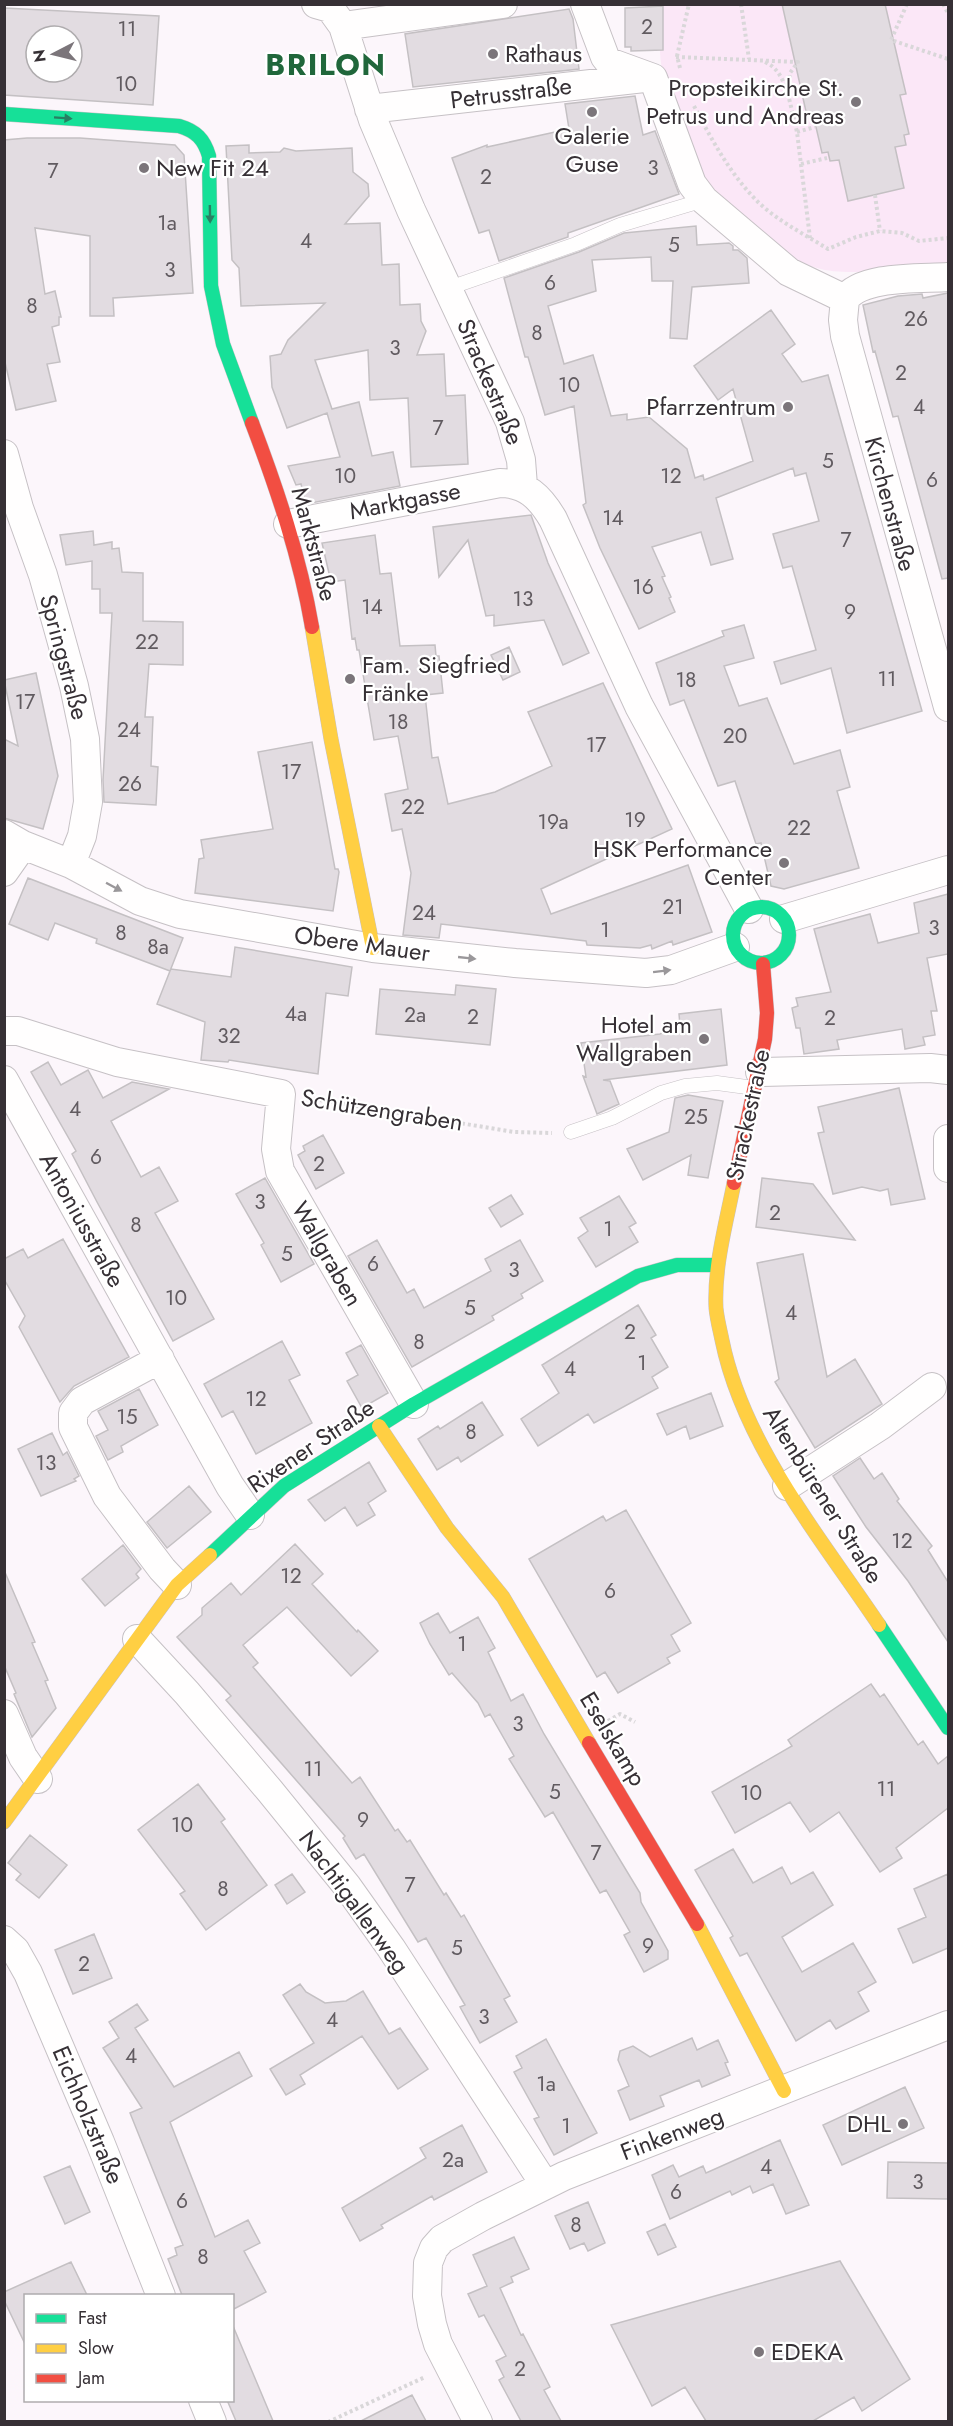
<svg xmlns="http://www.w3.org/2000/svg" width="953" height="2426" viewBox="0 0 953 2426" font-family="Jost,sans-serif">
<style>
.green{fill:#fbe7f7}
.building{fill:#e2dce1;stroke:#c4c0c3;stroke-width:1.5;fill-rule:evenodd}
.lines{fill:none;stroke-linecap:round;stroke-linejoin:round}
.lane-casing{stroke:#c6c1c5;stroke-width:15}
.street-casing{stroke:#c6c1c5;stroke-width:30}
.fast-casing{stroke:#c6c1c5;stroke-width:15}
.slow-casing{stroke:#c6c1c5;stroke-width:15}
.jam-casing{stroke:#c6c1c5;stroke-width:15}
.path{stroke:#d9d7d9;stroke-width:4;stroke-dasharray:3 3;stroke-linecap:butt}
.lane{stroke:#fffefe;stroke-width:14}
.street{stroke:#fffefe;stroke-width:28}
.fast{stroke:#16e098;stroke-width:14}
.slow{stroke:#ffcf43;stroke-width:14}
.jam{stroke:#f24e42;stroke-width:14}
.oneway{fill:#287f62}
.oneway2{fill:#9a979a}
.poi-dot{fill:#7b757a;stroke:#fff;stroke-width:2}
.labels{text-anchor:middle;stroke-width:4.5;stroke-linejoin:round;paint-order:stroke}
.number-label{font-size:21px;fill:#615b60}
.poi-label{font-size:24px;fill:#363035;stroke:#fff;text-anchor:end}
.street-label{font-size:24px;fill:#363035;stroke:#fff}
.district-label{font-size:30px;font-weight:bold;letter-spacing:1.5px;fill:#20673b;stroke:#fff}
</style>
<rect width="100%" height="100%" fill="#fcf6fb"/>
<path class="green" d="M670 5H948V263C913 267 850 278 817 268 776 257 714 200 695 162 687 146 682 128 676 111 668 90 660 72 660 50L663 49V6Z"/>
<path class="building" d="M782 4H885L906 94 900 95 909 134 904 135 906 145 895 147 904 188 848 201 839 160 830 161 828 152 822 153 813 114 807 116Z
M663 6V50L631 51V47H625V8Z
M4 8 159 16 153 105 4 95ZM36 36H72V72H36Z
M569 9 573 19 579 69 413 87 405 34Z
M635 96 643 135 655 131 679 194 568 233V237L499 261 489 230 479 233 452 158 487 145V147L569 129 565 104Z
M27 138H80L175 145 184 155 193 293 113 298 114 316H90V236L35 228 45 294 55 291 61 317H59V325L52 327 60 362 47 364 56 401 16 410 4 358V140Z
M249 145V153L280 152 284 148 296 151 352 148 353 172 368 184 369 196 345 224 380 223 382 265 399 264 400 305 420 304 421 321 426 331 417 355 444 354 446 396 465 395 468 464 411 467 408 398 370 400 368 350 315 360 332 409 359 402 372 456 393 452 400 486 306 504 301 484 296 485 288 466 340 457 327 413 287 428 272 387 270 356 281 354 288 340 325 303 241 306 239 268 232 260 226 146Z
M696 226 697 245 729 243 733 246V250H738L747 258 749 283 692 287 687 339 670 338 673 281H652L651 257 592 260 596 291 548 306 564 364 593 355 611 416 627 414V420L649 417 687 449 695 478 703 475 704 480 753 461 733 389 718 400 694 366 771 310 795 344 782 354 802 382 828 375 922 711 847 733 831 668 781 684 774 662 816 650 792 566 783 568 773 534 819 521 806 473 795 476 793 468 716 498 733 559 711 565 701 532 652 547 665 576 662 577 671 597 669 598 675 612 639 629 600 548 583 505 586 503 574 406 545 415 528 357H525L504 278 579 252 624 233Z
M948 293V578L942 579 898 416 893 417 875 351 873 352 863 305 898 296 922 294 923 298Z
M531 515 548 563 589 653 563 665 544 620 494 626V615L486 616 468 540 439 577 433 527Z
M93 531 94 545 112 542V549L119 548 122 572 143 573V621L183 622V665L149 664 145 717H153L151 766 158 767 156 805 104 802 103 780 112 613H100V589H92V561L66 565 60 535Z
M375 535 380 574 391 573 400 646 435 645 436 656H439L443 693 425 695 432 758 438 757 448 804 495 792 552 766 528 712 603 683 672 829 541 889 551 914 688 865 712 932 673 945 672 941 652 949 651 945 640 948 587 945 586 941 441 924 439 938 403 935 411 873 402 829 392 831 385 794 408 789 398 736 374 740 359 650H357L355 638 352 639 345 580 331 582 322 543Z
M744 625 754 658 724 666 739 706 767 698 794 764 840 750 850 787 837 791 859 868 784 889 771 886 761 843 756 844 735 781 718 786 684 700 670 705 656 663 724 636 722 631Z
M509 647 520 672 503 680 491 655Z
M36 673 58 776 43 829 4 818V739L18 746 4 680Z
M312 742 335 869H338L339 872 333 911 195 893 199 859 204 858 201 840 273 829 258 752Z
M28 878 183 938 170 971 171 969 231 977 235 947 352 967 348 996 326 993 318 1074 229 1060 228 1062 201 1060 205 1022 157 1004 170 971 96 943 97 939 55 923 48 940 9 924Z
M948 894V954L927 958 937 1011H931L935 1035 923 1037 925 1045 905 1049 902 1029 837 1040 839 1049 804 1054 800 1028H796L792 1008 798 1006 796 998 831 992 814 929 870 914 878 943 919 933 914 903Z
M456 985 496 989 490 1045 376 1034 380 989 455 995Z
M721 1009 727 1065 603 1080 610 1081 619 1104 597 1114 583 1076 586 1077 581 1043 660 1034 680 1025 679 1014Z
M48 1062 61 1085 88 1070 103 1098 132 1082 169 1089 111 1121 141 1177 159 1167 178 1201 155 1213 214 1319 173 1341 97 1202 72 1154 76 1151 31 1072Z
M899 1088 925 1199 891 1205 888 1189 880 1191 862 1187 833 1194 818 1133 824 1132 818 1107Z
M688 1095 723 1101 708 1178 688 1175 691 1155 643 1180 627 1149 669 1132 675 1098Z
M323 1135 344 1173 316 1189 298 1155 305 1151 303 1146Z
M265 1178 314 1264 281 1282 261 1245 264 1243 236 1194Z
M762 1178 813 1184 855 1240 756 1227Z
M511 1195 523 1214 501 1227 489 1208Z
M619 1196 636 1223 629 1227 638 1242 596 1267 578 1238 588 1231 580 1218Z
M63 1239 129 1357 74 1386 60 1402 19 1327 25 1316 4 1279V1259L23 1249 28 1258Z
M377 1240 407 1293 414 1289 424 1308 491 1271 485 1259 520 1240 543 1281 521 1294 523 1298 492 1316 494 1320 412 1367 348 1256Z
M803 1254 827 1377 855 1359 882 1404 815 1448 775 1382 779 1379 757 1263Z
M638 1305 656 1335 651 1338 668 1367 652 1377 658 1388 594 1423 588 1414 538 1446 521 1419 559 1393 542 1365Z
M282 1341 300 1375 289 1380 312 1423 256 1454 233 1411 222 1417 204 1384Z
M361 1345 388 1393 362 1408 347 1381 358 1375 346 1353Z
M139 1389 158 1425 121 1446 123 1452 108 1460 96 1436 108 1430 98 1411Z
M711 1393 723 1426 690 1439 686 1426 667 1435 657 1414Z
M482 1402 503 1435 461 1462 458 1457 437 1470 418 1439 438 1426 440 1429Z
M52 1433 63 1455 67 1452 79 1476 74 1479 76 1481 41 1496 18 1449Z
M860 1458 874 1479 882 1473 899 1499 897 1501 932 1546 928 1550 948 1582V1642L908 1581 866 1527 833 1476Z
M369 1462 386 1491 368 1503 375 1515 357 1526 345 1507 325 1521 308 1500Z
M189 1486 211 1512 167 1548 147 1522Z
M626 1510 691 1623 671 1635 680 1651 667 1658 670 1663 618 1693 605 1672 597 1677 529 1559 603 1516 606 1521Z
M295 1544 323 1574 312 1584 357 1632 358 1630 378 1651 351 1676 287 1607 243 1645 258 1663 253 1667 352 1783 360 1777 395 1831 398 1829 407 1842 410 1840 444 1895 446 1893 461 1917 464 1915 510 1996 504 1999 517 2022 480 2043 460 2007 465 2005 426 1938 418 1942 364 1854 356 1859 343 1838 345 1836 226 1700 231 1696 177 1637 202 1615V1608L231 1583 241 1595Z
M123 1545 141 1569 136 1574 139 1578 105 1606 82 1579Z
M4 1570 35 1642 32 1643 48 1680 45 1681 56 1708 32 1737 14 1694 16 1693 4 1665Z
M438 1613 450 1633 478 1617 495 1648 488 1652 511 1701 523 1694 544 1734 640 1893 641 1902 668 1951V1959L644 1972 624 1935 630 1932 606 1890 600 1893 553 1812 545 1817 509 1759 514 1756 490 1714 485 1717 478 1703 452 1673 449 1675 430 1644 420 1623Z
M871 1684 880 1697 884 1694 918 1745 923 1741 938 1764 948 1756V1808L896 1848 902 1858 880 1872 839 1812 810 1832 790 1802 735 1833 712 1792 792 1746 788 1740Z
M198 1784 225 1819 221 1822 267 1885 206 1930 180 1894 185 1891 138 1830Z
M30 1835 67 1865 39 1898 16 1880 21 1874 8 1863Z
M733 1849 753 1883 782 1867 791 1884 813 1872 833 1905 782 1937 802 1972 853 1943 876 1982 858 1992 869 2011 836 2029 830 2020 796 2041 747 1953 740 1956 730 1938 733 1936 695 1870Z
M292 1874 305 1892 287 1904 275 1885Z
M948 1874V1948L913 1963 898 1929 926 1917 914 1889Z
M94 1934 112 1978 73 1994 55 1950Z
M300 1984 306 1992 325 2003 346 2001 363 1991 389 2034 400 2028 428 2069 398 2089 362 2036 300 2075 305 2084 286 2095 270 2069 314 2043 283 1995Z
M137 2004 148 2020 135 2028 174 2087 239 2052 252 2076 170 2122 215 2237 248 2220 260 2243 244 2251 266 2292 232 2310V2295H182L168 2259 177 2255 175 2248 183 2245 130 2113 142 2108 103 2048 119 2038 109 2022Z
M692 2038 697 2050 718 2040 728 2062 725 2063 730 2075 702 2087 699 2080 660 2096 664 2106 630 2120 618 2091 629 2086 618 2060 620 2051 633 2046 650 2057Z
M546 2039 597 2133 554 2155 534 2119 539 2117 514 2072 522 2068 516 2056Z
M905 2087 924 2128 842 2165 823 2125Z
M462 2125 487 2172 434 2200 432 2196 381 2225 383 2228 360 2241 342 2208 426 2158 420 2148Z
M780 2140 809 2205 786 2214 773 2184 753 2193 750 2186 732 2195 730 2191 670 2219 652 2175 673 2165 679 2177 703 2166 706 2173Z
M888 2162 948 2163V2199L887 2198Z
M70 2166 90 2212 65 2224 44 2177Z
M588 2202 605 2243 588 2251 584 2243 570 2249 555 2216Z
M665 2224 676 2247 658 2255 647 2232Z
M514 2237 529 2269 511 2277 513 2282 500 2288 521 2335 523 2334 550 2387 544 2390 561 2421H521L499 2380 504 2377 496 2361 506 2356 484 2315 479 2317 468 2294 487 2286 473 2255Z
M840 2261 910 2379 862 2411 854 2397 813 2421H706L685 2387 652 2406 611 2325Z
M71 2262 87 2295H26V2346L4 2300V2292Z
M232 2326H233L273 2421H236L227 2400H232Z
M412 2395 426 2421H361Z"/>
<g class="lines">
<defs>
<path id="lane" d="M449 288 576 244 620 225 704 200
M571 1132 612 1118 661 1093 685 1086 717 1083 754 1088"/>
<path id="street" d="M316 4 330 8 343 26 373 120 411 210 510 422 521 460 523 486
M585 4 605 57 609 62 653 78 692 184 704 200 789 272 845 299
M343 26 503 4
M369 109 644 78
M845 299 843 320 845 336 948 707
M845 299C862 275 921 279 948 277
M4 454 19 508 43 575 58 628 74 686 85 739 88 802 82 836 71 864
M288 524 500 483C526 483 540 497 553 519L639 706 749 909
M4 834 23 845 71 864 140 901 180 914 373 948 515 963 646 973 671 970 735 947
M4 872 23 845
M784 919 948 870
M4 1031H18L117 1062 281 1094 276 1149 280 1171 414 1404
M760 1072 930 1068 948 1070
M4 1080 230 1486 250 1515
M948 1139V1168
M160 1359 82 1401 73 1413V1427L107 1496 162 1569 177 1585
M787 1486 880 1426 932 1387
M137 1639 187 1693 270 1791 347 1886 391 1948 545 2185
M4 1714 23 1757 38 1779
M4 1940 15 1950 28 1973 100 2142 161 2296
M203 2400 212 2422
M478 2422 438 2344 432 2324 427 2296 428 2263 434 2248 442 2239 483 2216 564 2176 948 2025"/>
<path id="fast" d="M4 114 179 126C196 131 204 139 209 156L211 286 223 344 252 423
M733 935a28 28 0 1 1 56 0a28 28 0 1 1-56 0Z
M210 1555 284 1486 414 1404 638 1276 677 1265H717
M879 1625 948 1728"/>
<path id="slow" d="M312 627 331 739 373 948
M734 1183C726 1224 714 1266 716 1308 717 1319 720 1330 722 1340 743 1444 820 1537 879 1625
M379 1426 447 1528 503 1597 589 1743
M4 1822 177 1585 210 1555
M697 1924 784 2091"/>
<path id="jam" d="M252 423C277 489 300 557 312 627
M734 1183 765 1039 767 1013 763 964
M589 1743 697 1924"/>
</defs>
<use href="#lane" class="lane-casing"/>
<use href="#street" class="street-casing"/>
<use href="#fast" class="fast-casing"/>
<use href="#slow" class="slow-casing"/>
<use href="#jam" class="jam-casing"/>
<path class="path" d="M741 4 749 59
M907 4 891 40 948 59
M943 4 948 13
M676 57 798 62 790 73 788 94 797 132 810 238
M765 62C778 68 782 78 787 91
M680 68 677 56 689 4
M694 106C712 140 730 174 758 202 778 221 804 234 828 249L856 237 880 231 902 233 919 241 948 238
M797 132 815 127
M801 164 827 158
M875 195 880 231
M308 1098 514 1132 552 1133
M608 1721 620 1714 635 1722
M328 2422 425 2377"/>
<use href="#lane" class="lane"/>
<use href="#street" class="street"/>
<use href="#fast" class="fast"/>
<use href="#slow" class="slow"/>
<use href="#jam" class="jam"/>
</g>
<defs><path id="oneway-solid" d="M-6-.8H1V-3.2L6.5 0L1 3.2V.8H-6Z" transform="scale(1.5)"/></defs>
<g class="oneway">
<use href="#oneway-solid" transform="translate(63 118) rotate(4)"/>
<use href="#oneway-solid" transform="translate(210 214) rotate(89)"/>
</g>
<g class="oneway2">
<use href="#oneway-solid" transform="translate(114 887) rotate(28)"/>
<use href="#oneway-solid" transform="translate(467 958) rotate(6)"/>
<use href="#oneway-solid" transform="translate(662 971) rotate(-7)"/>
</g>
<g class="poi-dot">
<circle cx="493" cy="54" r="6"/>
<circle cx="856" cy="102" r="6"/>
<circle cx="592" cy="112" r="6"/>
<circle cx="144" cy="168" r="6"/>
<circle cx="788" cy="407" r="6"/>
<circle cx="350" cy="679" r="6"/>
<circle cx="784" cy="863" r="6"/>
<circle cx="704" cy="1039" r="6"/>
<circle cx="903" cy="2124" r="6"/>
<circle cx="759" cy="2352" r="6"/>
</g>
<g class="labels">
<g class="number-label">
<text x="647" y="34">2</text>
<text x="127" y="36">11</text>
<text x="126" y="91">10</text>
<text x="653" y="175">3</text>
<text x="53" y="178">7</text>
<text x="486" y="184">2</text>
<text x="167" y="230">1a</text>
<text x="306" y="248">4</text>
<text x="674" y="252">5</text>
<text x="170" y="277">3</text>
<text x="550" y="290">6</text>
<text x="32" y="313">8</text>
<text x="916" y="326">26</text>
<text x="537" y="340">8</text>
<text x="395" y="355">3</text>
<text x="901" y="380">2</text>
<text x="569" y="392">10</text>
<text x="919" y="414">4</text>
<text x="438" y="435">7</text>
<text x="828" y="468">5</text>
<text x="345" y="483">10</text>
<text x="671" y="483">12</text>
<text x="932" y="487">6</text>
<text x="613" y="525">14</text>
<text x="846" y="547">7</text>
<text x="643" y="594">16</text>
<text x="523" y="606">13</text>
<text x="372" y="614">14</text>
<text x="850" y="619">9</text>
<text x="147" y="649">22</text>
<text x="887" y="686">11</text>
<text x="686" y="687">18</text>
<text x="25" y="709">17</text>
<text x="398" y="729">18</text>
<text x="129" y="737">24</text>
<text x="735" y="743">20</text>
<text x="596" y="752">17</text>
<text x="291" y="779">17</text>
<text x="130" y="791">26</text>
<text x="413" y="814">22</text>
<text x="635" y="827">19</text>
<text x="553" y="829">19a</text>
<text x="799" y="835">22</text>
<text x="673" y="914">21</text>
<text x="424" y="920">24</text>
<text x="934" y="935">3</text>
<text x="605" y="937">1</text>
<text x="121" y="940">8</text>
<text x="158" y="954">8a</text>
<text x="296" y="1021">4a</text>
<text x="415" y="1022">2a</text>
<text x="473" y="1024">2</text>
<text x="830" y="1025">2</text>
<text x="229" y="1043">32</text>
<text x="75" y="1116">4</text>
<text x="696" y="1124">25</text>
<text x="96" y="1164">6</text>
<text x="319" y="1171">2</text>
<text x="260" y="1209">3</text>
<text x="775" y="1220">2</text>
<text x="136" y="1232">8</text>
<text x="608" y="1236">1</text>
<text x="287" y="1261">5</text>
<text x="373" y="1271">6</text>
<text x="514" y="1277">3</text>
<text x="176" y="1305">10</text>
<text x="470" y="1315">5</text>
<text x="791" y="1320">4</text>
<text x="630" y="1339">2</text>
<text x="419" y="1349">8</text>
<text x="642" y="1370">1</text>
<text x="570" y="1376">4</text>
<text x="256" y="1406">12</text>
<text x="127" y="1424">15</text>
<text x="471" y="1439">8</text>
<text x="46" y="1470">13</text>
<text x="902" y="1548">12</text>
<text x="291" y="1583">12</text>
<text x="610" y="1598">6</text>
<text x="462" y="1651">1</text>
<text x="518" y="1731">3</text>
<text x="313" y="1776">11</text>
<text x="886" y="1796">11</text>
<text x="555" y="1799">5</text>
<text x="751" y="1800">10</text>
<text x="363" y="1827">9</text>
<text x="182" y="1832">10</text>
<text x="596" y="1860">7</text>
<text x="410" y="1892">7</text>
<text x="223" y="1896">8</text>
<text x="648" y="1953">9</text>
<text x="457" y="1955">5</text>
<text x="84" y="1971">2</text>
<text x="484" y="2024">3</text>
<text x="332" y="2027">4</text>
<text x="131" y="2063">4</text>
<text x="546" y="2091">1a</text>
<text x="566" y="2133">1</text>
<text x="453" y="2167">2a</text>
<text x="766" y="2174">4</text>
<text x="918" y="2189">3</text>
<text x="676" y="2199">6</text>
<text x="182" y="2208">6</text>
<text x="576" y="2232">8</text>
<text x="203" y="2264">8</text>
<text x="520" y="2376">2</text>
</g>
<g class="poi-label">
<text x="505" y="62" text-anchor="start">Rathaus</text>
<text x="844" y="96">Propsteikirche St.<tspan x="844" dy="28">Petrus und Andreas</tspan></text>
<text x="592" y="144" text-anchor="middle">Galerie<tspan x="592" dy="28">Guse</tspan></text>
<text x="156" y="176" text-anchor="start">New Fit 24</text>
<text x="776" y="415">Pfarrzentrum</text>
<text x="362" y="673" text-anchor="start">Fam. Siegfried<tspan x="362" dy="28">Fränke</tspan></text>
<text x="772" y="857">HSK Performance<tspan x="772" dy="28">Center</tspan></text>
<text x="692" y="1033">Hotel am<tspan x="692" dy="28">Wallgraben</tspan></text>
<text x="891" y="2132">DHL</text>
<text x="771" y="2360" text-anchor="start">EDEKA</text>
</g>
<g class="street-label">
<text transform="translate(511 93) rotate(-7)" y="8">Petrusstraße</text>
<text transform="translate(490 382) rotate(67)" y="8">Strackestraße</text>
<text transform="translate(405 501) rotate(-11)" y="8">Marktgasse</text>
<text transform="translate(890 504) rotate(75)" y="8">Kirchenstraße</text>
<text transform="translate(314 544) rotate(75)" y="8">Marktstraße</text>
<text transform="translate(64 657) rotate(75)" y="8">Springstraße</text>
<text transform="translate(362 944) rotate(8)" y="8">Obere Mauer</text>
<text transform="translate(382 1110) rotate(9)" y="8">Schützengraben</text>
<text transform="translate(748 1115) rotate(-78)" y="8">Strackestraße</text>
<text transform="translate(82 1220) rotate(61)" y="8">Antoniusstraße</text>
<text transform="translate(327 1254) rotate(60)" y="8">Wallgraben</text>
<text transform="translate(311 1446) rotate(-34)" y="8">Rixener Straße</text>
<text transform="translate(823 1495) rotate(58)" y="8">Altenbürener Straße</text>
<text transform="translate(613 1739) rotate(59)" y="8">Eselskamp</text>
<text transform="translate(354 1902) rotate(54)" y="8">Nachtigallenweg</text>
<text transform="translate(88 2115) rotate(67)" y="8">Eichholzstraße</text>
<text transform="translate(672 2134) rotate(-21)" y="8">Finkenweg</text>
</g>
<g class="district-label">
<text x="326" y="75">BRILON</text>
</g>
</g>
<rect width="953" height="2426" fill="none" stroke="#363035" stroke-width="12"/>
<rect x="24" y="2294" width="210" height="108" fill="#ffffff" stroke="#afacae" stroke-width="1.5"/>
<rect x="36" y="2314" width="30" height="9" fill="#16e098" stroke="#afacae" stroke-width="1.5"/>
<text x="78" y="2324" font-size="18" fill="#363035">Fast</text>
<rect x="36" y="2344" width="30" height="9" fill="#ffcf43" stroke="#afacae" stroke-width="1.5"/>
<text x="78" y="2354" font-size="18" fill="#363035">Slow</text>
<rect x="36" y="2374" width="30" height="9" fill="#f24e42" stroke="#afacae" stroke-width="1.5"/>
<text x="78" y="2384" font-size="18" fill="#363035">Jam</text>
<g transform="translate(54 54) rotate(263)"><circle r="28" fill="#ffffff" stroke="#afacae" stroke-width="1.5"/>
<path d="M0-4.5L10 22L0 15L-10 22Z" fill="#7b757a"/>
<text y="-9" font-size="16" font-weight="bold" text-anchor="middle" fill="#363035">N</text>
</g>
</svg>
